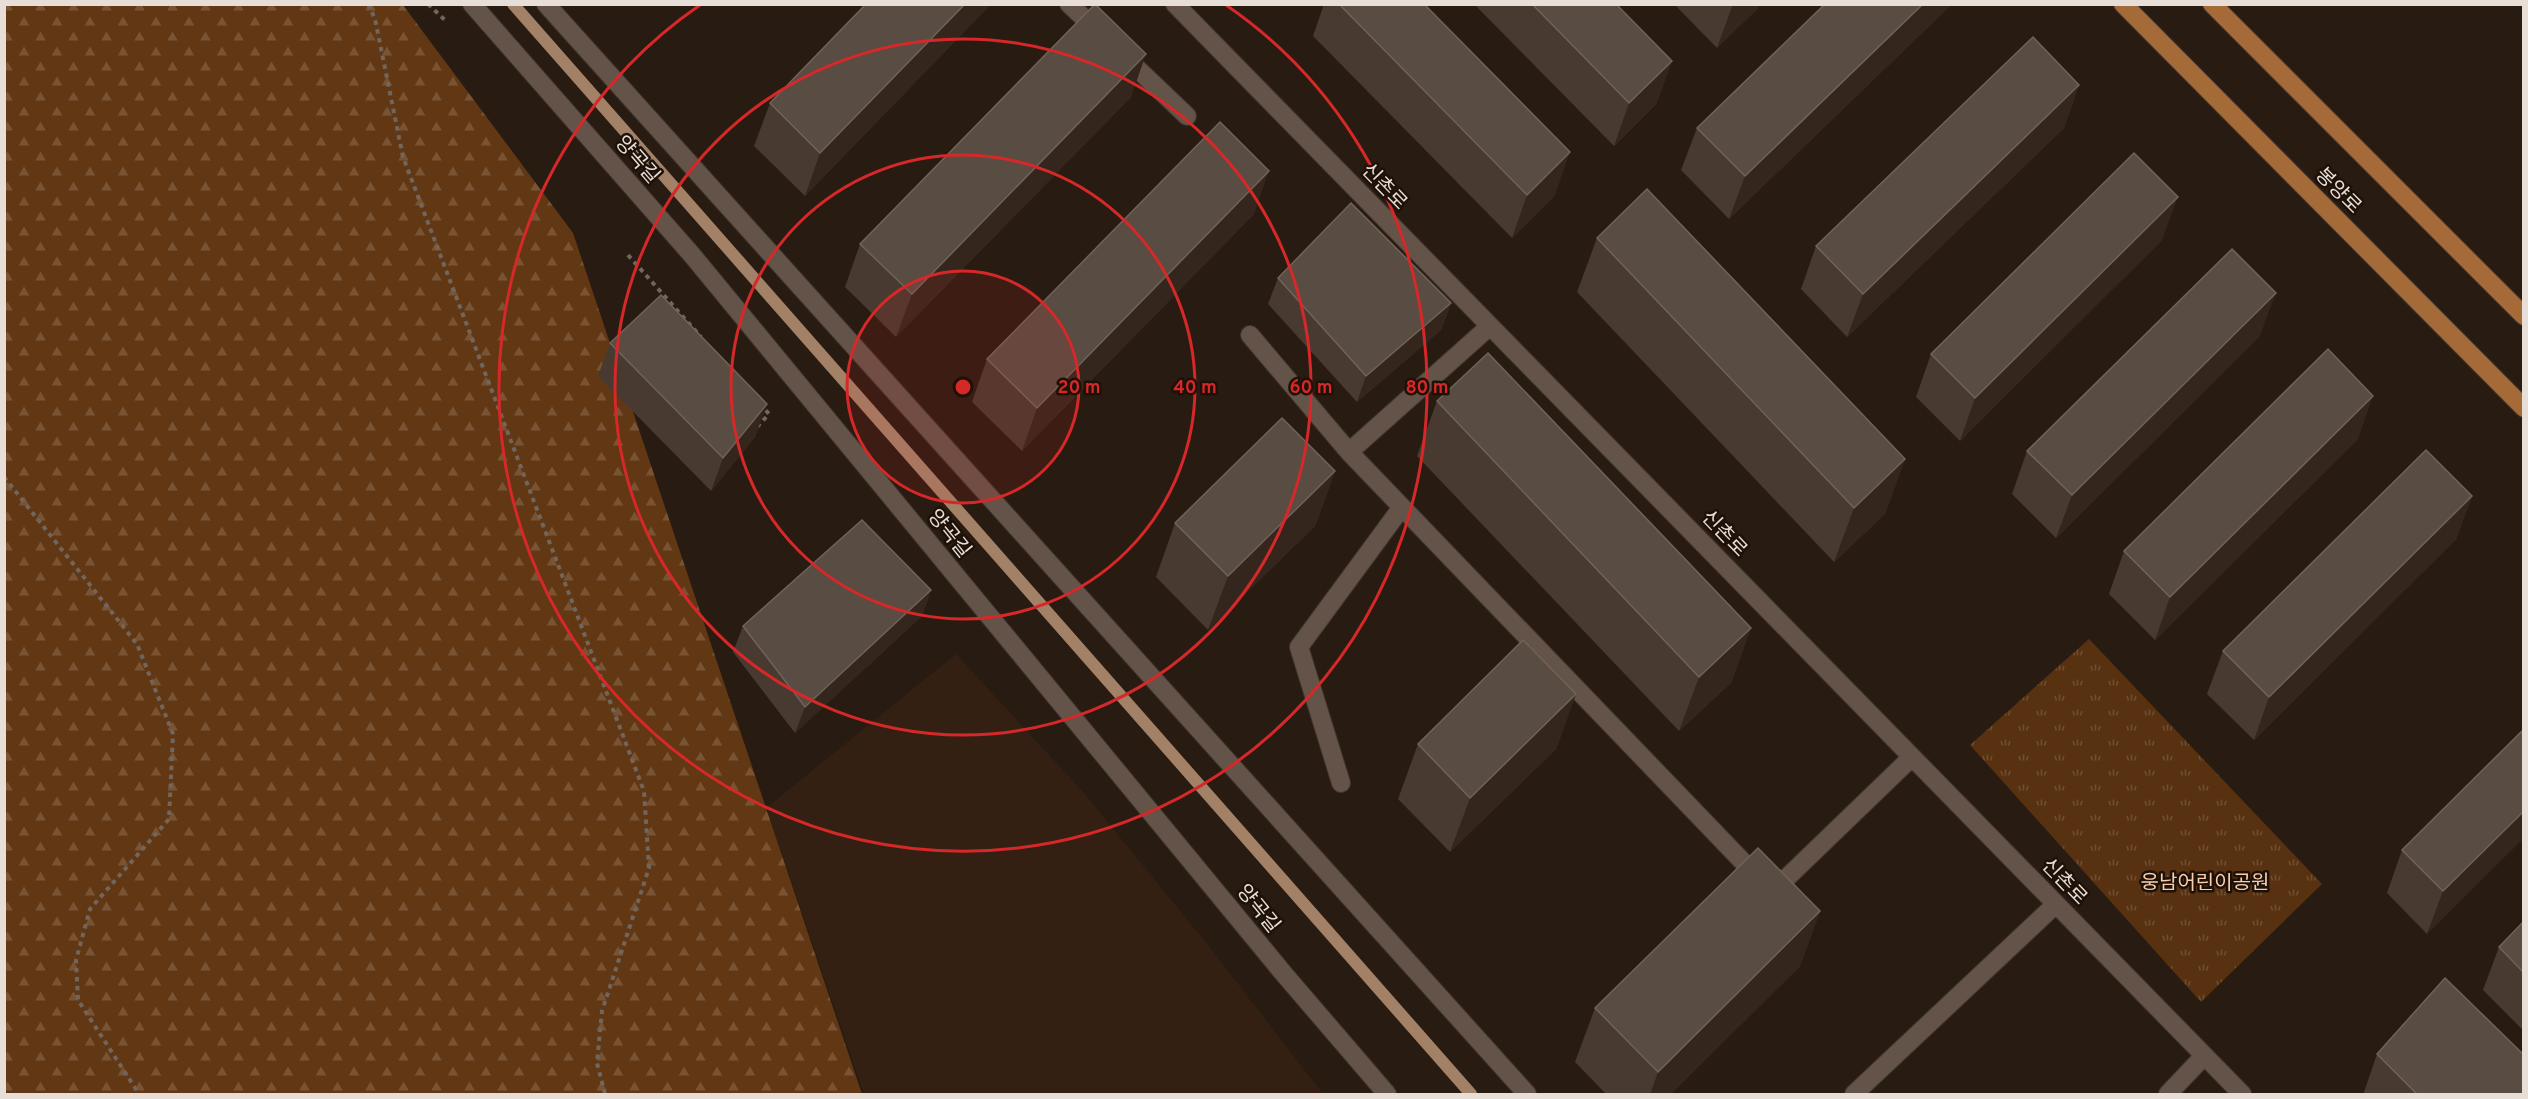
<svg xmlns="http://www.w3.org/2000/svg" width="2528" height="1099" viewBox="0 0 2528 1099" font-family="Overpass,'Noto Sans KR',sans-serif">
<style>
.built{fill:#332012}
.grass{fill:url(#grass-tufts)}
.forest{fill:url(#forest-firs)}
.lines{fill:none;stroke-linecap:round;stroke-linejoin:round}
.stream{stroke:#a38167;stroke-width:12}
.minor-casing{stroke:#403530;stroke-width:20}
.major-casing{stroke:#403530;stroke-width:20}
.path{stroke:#71665d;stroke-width:4;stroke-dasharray:4.5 4.5;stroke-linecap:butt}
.minor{stroke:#635348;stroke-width:18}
.major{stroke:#a46a38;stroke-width:18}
.wall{fill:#483a30}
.shaded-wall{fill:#34261c}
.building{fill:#594c42;stroke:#706359;stroke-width:1.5}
.ring{fill:none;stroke:#d62828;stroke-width:3}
.labels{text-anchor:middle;stroke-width:5;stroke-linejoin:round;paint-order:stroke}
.street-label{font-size:20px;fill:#e8ded8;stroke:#1e1108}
.park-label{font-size:20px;fill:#f8cdae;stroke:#1e1108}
.centre{fill:#d62828;stroke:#1e1108;stroke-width:3}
.ring-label{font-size:18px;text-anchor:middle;font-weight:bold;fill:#d62828;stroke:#1e1108;stroke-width:5;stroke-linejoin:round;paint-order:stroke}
</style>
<defs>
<pattern id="grass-tufts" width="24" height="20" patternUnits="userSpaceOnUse" patternTransform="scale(1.5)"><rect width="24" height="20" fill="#583111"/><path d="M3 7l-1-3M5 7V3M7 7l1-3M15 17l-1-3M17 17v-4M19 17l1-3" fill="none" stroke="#704e33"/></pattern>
<pattern id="forest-firs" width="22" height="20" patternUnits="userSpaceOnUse" patternTransform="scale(1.5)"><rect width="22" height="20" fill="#613714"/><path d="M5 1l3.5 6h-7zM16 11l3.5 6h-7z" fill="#785435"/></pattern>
</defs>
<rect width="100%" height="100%" fill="#281b11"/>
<path class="built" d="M956 654 1084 793 1208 945 1323 1094H864L766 808Z"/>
<path class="grass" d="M2089 639 2322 884 2201 1002 1970 745Z"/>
<path class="forest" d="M5 5H403L573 233 862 1094H5Z"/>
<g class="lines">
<path class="stream" d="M513 4 1471 1094"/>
<defs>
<path id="minor" d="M472 4 692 255 1284 974 1387 1094
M546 4 1527 1094
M1069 4 1101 34
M1175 4 2242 1094
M1123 55 1187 116
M1490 326 1349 452 1772 892 1912 757
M1250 335 1349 452
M1341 783 1299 647 1402 507
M1854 1094 2056 904
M2168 1094 2204 1056"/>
<path id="major" d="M2123 4 2524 408
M2212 4 2524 316"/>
</defs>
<use href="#minor" class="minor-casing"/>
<use href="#major" class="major-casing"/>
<path class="path" d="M368 4 375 19 403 157 644 791 649 868 602 1011 597 1063 605 1094
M428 4 447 22
M628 255 701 337
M757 427 769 414 762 406
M4 477 137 644 173 734 169 819 90 909 76 960 78 1000 139 1094"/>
<use href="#minor" class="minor"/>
<use href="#major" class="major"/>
</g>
<path class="wall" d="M866 4H991L805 196 754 146 770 103Z
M1324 4H1424L1555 195 1512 238 1313 36Z
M1474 4H1616L1672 61 1656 104 1614 146Z
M1674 4H1759L1758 8 1717 48Z
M1825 4H1951L1950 6 1729 219 1681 170 1697 128Z
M2079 85 2064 128 1847 337 1801 289 1816 246Z
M1131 97 896 337 845 287 860 244Z
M1254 214 1022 451 972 402 987 359Z
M1597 238 1905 459 1885 514 1834 562 1577 292Z
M2162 240 1960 441 1916 397 1931 354Z
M1278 278 1451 303 1441 330 1357 402 1268 304Z
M2260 336 2056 538 2012 494 2027 451Z
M610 343 767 404 755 437 711 491 598 376Z
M1437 401 1751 628 1731 683 1679 731 1417 456Z
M2358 439 2155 640 2109 594 2124 551Z
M1335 471 1315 526 1208 630 1156 577 1175 523Z
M2472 496 2456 539 2254 740 2207 694 2223 651Z
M931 590 922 616 795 733 733 652 743 626Z
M1576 694 1556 749 1450 852 1398 799 1418 744Z
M2523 730 2427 934 2387 893 2402 850Z
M1820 911 1800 966 1670 1095H1607L1575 1062 1595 1008Z
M2523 922V1030L2483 990 2499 947Z
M2377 1054 2523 1095H2363Z"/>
<path class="shaded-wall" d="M965 4H991L805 196 820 153Z
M1733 4H1759L1758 8 1717 48Z
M1923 4H1951L1950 6 1729 219 1745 176Z
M1146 54 1131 97 896 337 912 294Z
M1672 61 1656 104 1614 146 1629 103Z
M2079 85 2064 128 1847 337 1863 294Z
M1570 152 1555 195 1512 238 1527 195Z
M1269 171 1254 214 1022 451 1037 408Z
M2178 197 2162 240 1960 441 1975 398Z
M2276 293 2260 336 2056 538 2072 495Z
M1451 303 1441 330 1357 402 1366 376Z
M2373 396 2358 439 2155 640 2170 597Z
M767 404 755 437 711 491 723 458Z
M1905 459 1885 514 1834 562 1854 508Z
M1335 471 1315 526 1208 630 1228 576Z
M2472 496 2456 539 2254 740 2269 697Z
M931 590 922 616 795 733 805 707Z
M1751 628 1731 683 1679 731 1699 677Z
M1576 694 1556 749 1450 852 1470 798Z
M2523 812V839L2427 934 2443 891Z
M1820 911 1800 966 1670 1095H1650L1658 1072Z"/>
<path class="building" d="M866 4H965L820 153 770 103Z
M1095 4 1146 54 912 294 860 244Z
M1339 4H1424L1570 152 1527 195Z
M1532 4H1616L1672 61 1629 103Z
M1825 4H1923L1745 176 1697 128Z
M2033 37 2079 85 1863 294 1816 246Z
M1220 122 1269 171 1037 408 987 359Z
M2134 153 2178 197 1975 398 1931 354Z
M1647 189 1905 459 1854 508 1597 238Z
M1351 203 1451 303 1366 376 1278 278Z
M2232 249 2276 293 2072 495 2027 451Z
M661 295 767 404 723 458 610 343Z
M2328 349 2373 396 2170 597 2124 551Z
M1488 353 1751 628 1699 677 1437 401Z
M1282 418 1335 471 1228 576 1175 523Z
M2426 450 2472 496 2269 697 2223 651Z
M862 520 931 590 805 707 743 626Z
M1523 640 1576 694 1470 798 1418 744Z
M2523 730V812L2443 891 2402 850Z
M1758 848 1820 911 1658 1072 1595 1008Z
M2523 922V972L2499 947Z
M2445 978 2523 1054V1095H2418L2377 1054Z"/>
<circle cx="963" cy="387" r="116" fill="#d62828" fill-opacity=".12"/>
<g class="ring">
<circle cx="963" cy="387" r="116"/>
<circle cx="963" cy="387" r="232"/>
<circle cx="963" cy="387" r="348"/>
<path d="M1226 5A464 464 0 1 1 700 5"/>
</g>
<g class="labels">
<g class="street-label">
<text transform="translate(638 159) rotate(49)" y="7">양곡길</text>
<text transform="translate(1385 186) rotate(46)" y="7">신촌로</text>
<text transform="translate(2339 190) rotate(45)" y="7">봉양로</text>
<text transform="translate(950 533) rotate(51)" y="7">양곡길</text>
<text transform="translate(1725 533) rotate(46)" y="7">신촌로</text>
<text transform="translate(2065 881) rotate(46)" y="7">신촌로</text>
<text transform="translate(1259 908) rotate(51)" y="7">양곡길</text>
</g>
<g class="park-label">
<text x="2205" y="889">웅남어린이공원</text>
</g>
</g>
<circle cx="963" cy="387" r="9" class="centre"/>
<g class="ring-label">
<text x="1079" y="393">20 m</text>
<text x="1195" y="393">40 m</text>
<text x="1311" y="393">60 m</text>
<text x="1427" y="393">80 m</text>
</g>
<rect width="2528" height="1099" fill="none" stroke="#e8ded8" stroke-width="12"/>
</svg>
